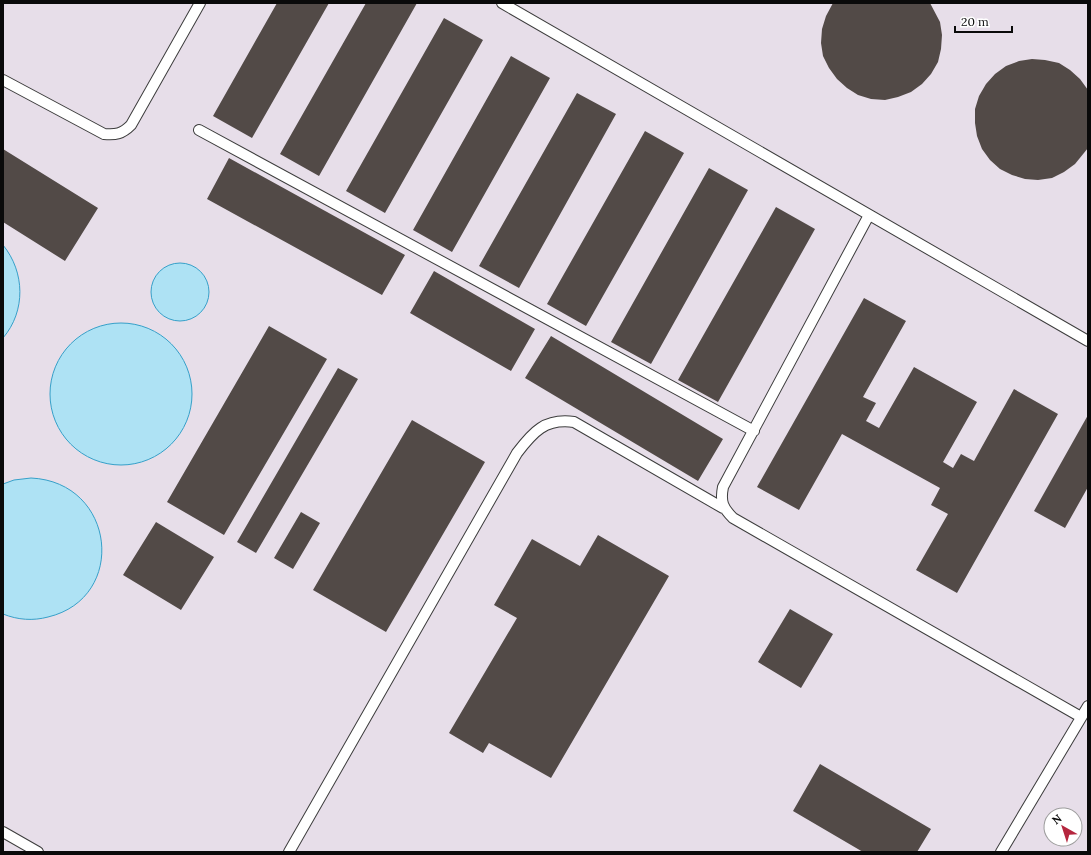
<svg xmlns="http://www.w3.org/2000/svg" width="1091" height="855" viewBox="0 0 1091 855" font-family="Lora,serif">
<style>
.industrial{fill:#e7dee9;fill-rule:evenodd}
.water{fill:#aee2f4;stroke:#36a0c9}
.building{fill:#524a47}
.lines{fill:none;stroke-linecap:round;stroke-linejoin:round}
.lane-casing{stroke:#3d3d3d;stroke-width:12}
.lane{stroke:#fff;stroke-width:10}
</style>
<rect width="100%" height="100%" fill="#fff7e7"/>
<path class="industrial" d="M3 3H1088V852H3ZM1051 815H1075V839H1051Z"/>
<path class="water" d="M3 245C25 272 26 311 3 338Z
M151 292a29 29 0 1 1 58 0a29 29 0 1 1-58 0Z
M50 394a71 71 0 1 1 142 0a71 71 0 1 1-142 0Z
M31 478C116 482 128 598 48 617 33 621 18 620 3 614V484L14 480Z"/>
<path class="building" d="M277 3H329L252 138 213 116Z
M366 3H417L319 176 280 154Z
M833 3H930L940 22 942 35 941 49 938 62 931 74 922 84 911 92 898 97 885 100 871 99 858 95 847 88 837 79 829 68 823 56 821 43 822 29 826 16Z
M444 18 483 40 385 213 346 191Z
M511 56 550 78 452 252 413 230Z
M1032 59 1045 60 1059 63 1070 70 1080 79 1088 90V148L1075 164 1064 172 1052 178 1038 180 1025 179 1012 175 1000 169 990 160 982 149 977 136 975 123V109L979 96 986 84 995 74 1006 66 1019 61Z
M577 93 616 114 519 288 479 266Z
M645 131 684 153 586 326 547 304Z
M3 149 98 208 65 261 3 222Z
M229 158 405 255 382 295 207 199Z
M709 168 748 190 651 364 611 342Z
M776 207 815 229 718 402 678 380Z
M434 271 535 329 511 371 410 313Z
M864 298 906 321 863 397 876 403 866 421 879 428 914 367 977 402 943 462 953 468 961 454 974 461 1014 389 1058 414 957 593 916 570 948 514 931 505 940 488 842 434 799 510 757 487Z
M269 326 327 359 224 535 167 502Z
M551 336 723 439 698 481 525 378Z
M338 368 358 379 256 553 237 542Z
M1088 415V487L1065 528 1034 511Z
M412 420 485 462 386 632 313 590Z
M301 512 320 523 293 569 274 558Z
M156 522 214 557 181 610 123 575Z
M598 535 669 576 551 778 489 743 483 753 449 733 517 618 494 605 532 539 580 566Z
M790 609 833 634 801 688 758 662Z
M820 764 931 829 917 852H863L793 811Z"/>
<g class="lines">
<defs>
<path id="lane" d="M502 3 1088 341
M3 80 104 134C116 135 122 134 131 125L200 3
M199 130 754 431
M869 215 723 487C720 502 723 508 733 518L1081 717
M3 832 38 852
M289 852 517 453C533 432 545 418 574 422L723 508
M1001 852 1088 706"/>
</defs>
<use href="#lane" class="lane-casing"/>
<use href="#lane" class="lane"/>
</g>
<rect width="1091" height="855" fill="none" stroke="#0a0a0a" stroke-width="8"/>
<g transform="translate(1063 827) rotate(321)"><circle r="19" fill="#ffffff" stroke="#9d9d9d"/>
<path d="M0-3L7 15L0 10L-7 15Z" fill="#b5263e"/>
<text y="-6" font-size="11" font-weight="bold" text-anchor="middle" fill="#0a0a0a">N</text>
</g>
<path d="M955 26v6h57v-6" fill="none" stroke="#0a0a0a" stroke-width="2"/>
<text x="961" y="26" font-size="12" fill="#0a0a0a" stroke="#ffffff" stroke-width="3" paint-order="stroke">20 m</text>
</svg>
